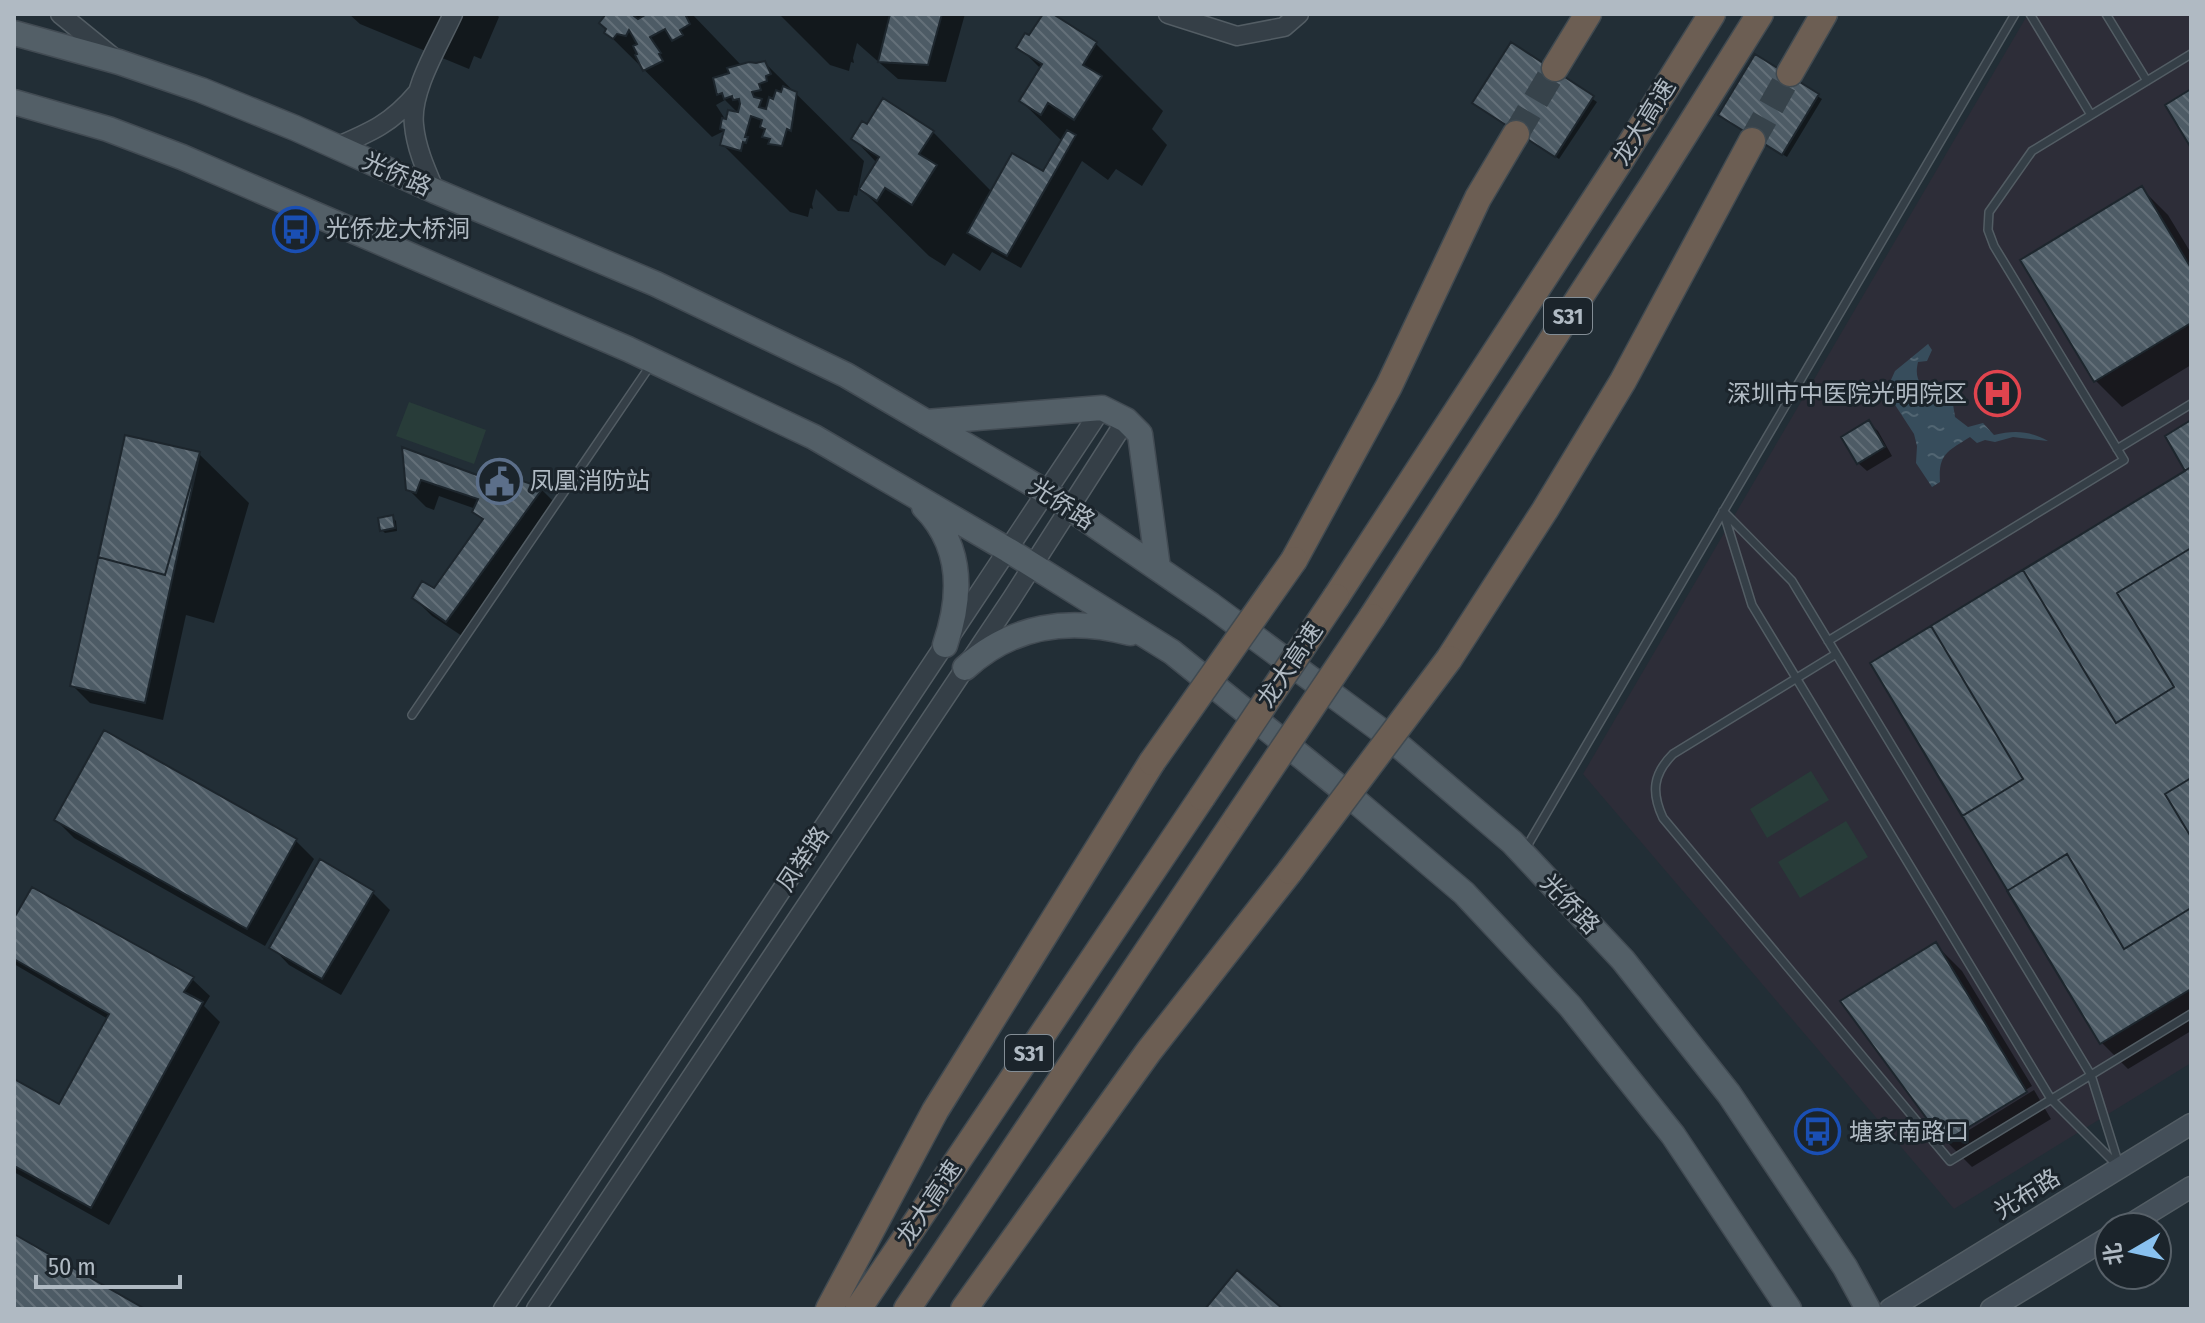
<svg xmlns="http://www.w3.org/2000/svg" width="2205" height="1323" viewBox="0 0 2205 1323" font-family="'Fira Sans Condensed','Noto Sans SC',sans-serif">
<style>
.medical{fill:#2d2d38}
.pitch{fill:#283c39}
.water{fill:url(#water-ripples)}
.shadow{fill:#0007;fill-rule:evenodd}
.building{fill:url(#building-back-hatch);stroke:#1d262d;stroke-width:2}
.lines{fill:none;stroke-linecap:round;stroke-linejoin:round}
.motorway-tunnel{stroke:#37434b;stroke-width:26;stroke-dasharray:26 13;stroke-linecap:butt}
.service-casing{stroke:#535d64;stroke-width:10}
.tertiary-casing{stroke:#535d64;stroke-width:21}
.secondary-casing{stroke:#535d64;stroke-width:23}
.primary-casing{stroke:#424b53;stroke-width:27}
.motorway-casing{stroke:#404a51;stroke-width:29}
.service{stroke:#353f47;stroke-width:7}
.tertiary{stroke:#353f47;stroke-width:18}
.secondary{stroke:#444f59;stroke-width:20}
.primary{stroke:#535f67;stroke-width:24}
.motorway{stroke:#6c5e53;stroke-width:26}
.motorway-bridge-casing{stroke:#404a51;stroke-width:29;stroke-linecap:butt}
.motorway-bridge{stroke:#6c5e53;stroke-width:26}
.labels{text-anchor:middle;stroke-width:6;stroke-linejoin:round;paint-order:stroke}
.shield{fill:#1b242b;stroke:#838d95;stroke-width:2}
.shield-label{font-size:22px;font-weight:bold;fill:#b0bac3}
.street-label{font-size:24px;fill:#b0bac3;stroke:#1b242b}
.poi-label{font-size:24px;fill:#b0bac3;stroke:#1b242b;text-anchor:start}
</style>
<defs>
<pattern id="water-ripples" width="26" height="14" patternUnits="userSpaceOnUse" patternTransform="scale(2)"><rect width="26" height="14" fill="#374d5c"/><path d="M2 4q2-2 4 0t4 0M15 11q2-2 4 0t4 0" fill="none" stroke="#516572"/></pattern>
<pattern id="building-back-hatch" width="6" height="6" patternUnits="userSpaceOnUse" patternTransform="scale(2)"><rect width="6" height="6" fill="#4d5b65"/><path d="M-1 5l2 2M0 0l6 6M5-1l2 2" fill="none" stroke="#647079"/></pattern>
</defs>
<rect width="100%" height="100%" fill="#222e36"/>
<path class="medical" d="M2028 14H2191V1063L1954 1209 1583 774Z"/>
<path class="pitch" d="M409 402 486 430 474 464 396 436Z
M1811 771 1829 800 1767 838 1750 809Z
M1846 821 1868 857 1800 898 1778 862Z"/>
<path class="water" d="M1928 344 1932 350 1927 361 1918 362C1914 379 1920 386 1934 394L1945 390 1953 404 1955 417 1968 427 1983 423 1994 435C2015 430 2029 431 2048 441L2013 437 1995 442 1985 440 1977 443 1970 437C1948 451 1938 454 1940 482L1932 487 1916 463 1917 446 1914 434 1886 391 1895 371Z"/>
<path class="shadow" d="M349 14H496L499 17 481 59 474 56 469 69 360 24Z
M608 14 648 16 692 14 742 66 765 63 864 161 857 196 854 195 849 212 838 211 816 189 812 204 813 209 810 208 808 217 790 212 722 144 726 130 712 137 606 32ZM725 100 740 115 727 122 716 105Z
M779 14H965L946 82 898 79 857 43 853 58 854 63 851 62 849 71 830 65Z
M1045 14H1050L1096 44 1163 111 1152 129 1167 145 1142 186 1116 169 1108 180 1082 161 1021 268 992 252 980 271 953 253 945 266 929 256 861 189 877 163 853 138 933 132 992 192 1044 174 1063 142 1021 101 1041 69 1019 47 1030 38Z
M1512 45 1597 102 1559 159 1478 106Z
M1755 57 1822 99 1787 157 1724 118Z
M2142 189 2168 215 2191 253V365L2122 407 2096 381Z
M1869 423 1878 431 1892 456 1867 471 1858 463Z
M2191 423V1031L2128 1069 2102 1043 2188 471Z
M404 450 494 484 542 490 559 507 465 638 432 616 414 598 434 591 484 521 475 512 476 509 439 496 434 510 426 507 408 489Z
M199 454 249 503 214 623 186 615 163 720 90 703 72 685Z
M392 517 396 521 397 531 385 533 382 530Z
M56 820 296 841 314 859 265 946 74 838Z
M372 892 390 910 341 995 289 965 272 947Z
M14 922 192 979 210 996 204 1006 220 1022 109 1225 14 1172V1082L59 1107 108 1019 14 964Z
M1936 945 1962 971 2032 1086 1947 1138V1142L1843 1001Z
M2034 1090 2051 1119 1972 1167 1948 1143Z"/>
<path class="building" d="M606 14H635L634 16 638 19 647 14H685L690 24 680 30 683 35 672 41 665 29 650 37 661 53 659 54 663 61 643 71 635 55 637 54 633 46 637 44 629 30 626 36 617 34 613 39 604 33 606 29 599 23Z
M890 14H942L928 65 878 62Z
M1043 14H1053L1097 42 1083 65 1102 76 1074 120 1048 103 1041 115 1019 101 1042 64 1016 48 1025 33 1029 35Z
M1511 42 1594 96 1555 157 1472 103Z
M1755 54 1819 94 1782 155 1718 115Z
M765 61 771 74 766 76 767 81 759 84 761 90 752 92 754 97 762 99 759 107 766 109 769 97 773 99 776 90 781 92 783 86 797 92 791 131 787 129 782 146 768 144 770 139 762 137 765 129 760 127 762 120 751 116 745 137H748L746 143 743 142 741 151 720 145 724 130 720 129 722 118 726 119 728 110 738 112 740 104 739 99 733 100 732 96 724 99 722 93 717 95 713 78 729 73 727 68 749 62 756 63Z
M2191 89V148L2165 105Z
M883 98 934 131 919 154 937 165 912 205 885 188 877 201 859 189 879 157 851 139 862 121 867 124Z
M1067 130 1076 135 1007 256 967 233 1012 153 1043 171Z
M2142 186 2191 268V323L2094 382 2020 260Z
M1869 420 1885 447 1857 464 1841 437Z
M2191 420V989L2100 1044 1870 663 2185 471 2165 436Z
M125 435 200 452 165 575 98 557Z
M125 435 200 452 145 703 70 686Z
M402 447 493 481 499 473 543 488 446 622 412 598 422 581 434 588 483 519 472 512 478 499 421 480 416 493 406 490Z
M2191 467V548L2117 593 2174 687 2116 723 2023 570Z
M393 515 395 528 380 531 378 518Z
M1931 626 2023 779 1962 816 1870 663Z
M104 730 297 839 247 929 54 820Z
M2191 778V837L2165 794Z
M2067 854 2124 949 2191 908V989L2100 1044 2007 891Z
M320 859 374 891 322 979 269 948Z
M32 887 194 977 184 992 203 1002 91 1208 14 1166V1079L59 1104 109 1014 14 959V918Z
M1936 942 2027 1092 1944 1142 1840 1001Z
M14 1234 145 1309H14Z
M1237 1270 1283 1309H1205Z"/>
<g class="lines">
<path class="motorway-tunnel" d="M1516 134 1555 68
M1752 141 1790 73"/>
<defs>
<path id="service" d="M2030 14 2091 115
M2106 14 2147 81
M2117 449 2191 404
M1723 511 1752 605 2051 1099 2117 1165
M1725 513 1792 581 2091 1075 2119 1165
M1828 641 2124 460 1994 246 1988 230 1989 212 2032 151 2191 54
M1836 654 1673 754C1653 774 1651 792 1663 818L1950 1161 2191 1014
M412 715 652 363
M1526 848 2015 14"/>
<path id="tertiary" d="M60 14 114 58
M1168 14 1237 36 1284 27 1299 14
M336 147C371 132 392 123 417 93
M435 191C426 170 416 148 414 125 410 91 439 45 453 14
M503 1309 1102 408
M536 1309 1012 598 1126 420"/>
<path id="secondary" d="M2126 1227 2191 1187
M1890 1309 2191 1124
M1991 1309 2109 1237"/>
<path id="primary" d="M14 33 119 62 201 90 295 128 435 191 656 284 846 375 1046 492 1211 605 1383 732 1512 842 1623 960 1729 1094 1845 1267 1868 1309
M14 102 108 129 182 157 628 349 814 437 1008 550 1172 652 1338 786 1464 893 1570 1006 1673 1135 1789 1309
M926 422 1102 408 1126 420 1140 434 1158 568
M924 507C963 546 962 596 945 645
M965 668C1012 625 1070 617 1130 633"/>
<path id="motorway" d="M1555 68 1588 14
M1790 73 1824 14
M1294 560 1389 386 1478 198 1516 134
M1336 597 1620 161 1712 14
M1372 617 1654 183 1760 14
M1449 659 1545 510 1623 381 1752 141
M829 1309 935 1111 1152 762
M858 1309 1202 797
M907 1309 1237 818
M964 1309 1149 1051 1290 871"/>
</defs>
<use href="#service" class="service-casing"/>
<use href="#tertiary" class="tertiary-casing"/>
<use href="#secondary" class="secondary-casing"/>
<use href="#primary" class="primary-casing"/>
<use href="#motorway" class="motorway-casing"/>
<use href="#service" class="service"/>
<use href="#tertiary" class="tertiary"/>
<use href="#secondary" class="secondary"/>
<use href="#primary" class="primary"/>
<use href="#motorway" class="motorway"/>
<defs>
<path id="motorway-bridge" d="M1152 762 1294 560
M1202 797 1336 597
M1237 818 1372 617
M1290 871 1449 659"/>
</defs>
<use href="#motorway-bridge" class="motorway-bridge-casing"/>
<use href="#motorway-bridge" class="motorway-bridge"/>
</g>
<defs>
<symbol id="bus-ring" viewBox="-11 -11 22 22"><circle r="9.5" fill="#1b242b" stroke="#1a4fb4" stroke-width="1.5"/><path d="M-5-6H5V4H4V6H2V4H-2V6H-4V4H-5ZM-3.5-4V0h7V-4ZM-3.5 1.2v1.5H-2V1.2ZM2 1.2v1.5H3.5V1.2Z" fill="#1a4fb4"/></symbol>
<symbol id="hospital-ring" viewBox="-11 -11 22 22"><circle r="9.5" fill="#1b242b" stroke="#e0444e" stroke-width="1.5"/><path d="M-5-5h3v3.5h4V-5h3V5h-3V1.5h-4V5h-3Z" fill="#e0444e"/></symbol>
<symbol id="civic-ring" viewBox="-11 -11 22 22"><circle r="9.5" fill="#1b242b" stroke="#5c6f8a" stroke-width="1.5"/><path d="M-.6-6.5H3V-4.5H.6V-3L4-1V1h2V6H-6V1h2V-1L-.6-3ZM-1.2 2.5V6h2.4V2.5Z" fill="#5c6f8a"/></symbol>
</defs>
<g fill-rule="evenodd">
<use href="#bus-ring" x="270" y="204" width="51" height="51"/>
<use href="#hospital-ring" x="1972" y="368" width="51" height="51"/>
<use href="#civic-ring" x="474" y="456" width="51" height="51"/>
<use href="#bus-ring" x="1792" y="1106" width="51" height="51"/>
</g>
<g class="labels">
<g class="shield">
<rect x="1544" y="298" width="48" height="36" rx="6"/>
<rect x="1005" y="1035" width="48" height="36" rx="6"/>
</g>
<g class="shield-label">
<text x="1568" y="324">S31</text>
<text x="1029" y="1061">S31</text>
</g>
<g class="street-label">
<text transform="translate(1644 122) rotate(-58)" y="8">龙大高速</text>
<text transform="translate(397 174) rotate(24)" y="8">光侨路</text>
<text transform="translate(1062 504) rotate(33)" y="8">光侨路</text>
<text transform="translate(1290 665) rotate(-56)" y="8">龙大高速</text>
<text transform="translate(803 859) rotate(-56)" y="8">凤举路</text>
<text transform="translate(1570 904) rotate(46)" y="8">光侨路</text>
<text transform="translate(2027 1194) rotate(-32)" y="8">光布路</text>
<text transform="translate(929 1203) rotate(-56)" y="8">龙大高速</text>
</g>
<g class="poi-label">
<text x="326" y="237">光侨龙大桥洞</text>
<text x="1967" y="402" text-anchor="end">深圳市中医院光明院区</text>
<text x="530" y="489">凤凰消防站</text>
<text x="1849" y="1140">塘家南路口</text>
</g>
</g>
<rect width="2205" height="1323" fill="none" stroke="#b0bac3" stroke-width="32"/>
<g transform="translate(2133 1251) rotate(261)"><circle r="38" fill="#1b242b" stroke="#576068" stroke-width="2"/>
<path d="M0-6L14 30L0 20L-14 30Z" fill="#89c1ef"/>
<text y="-12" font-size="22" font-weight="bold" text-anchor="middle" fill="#b0bac3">北</text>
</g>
<path d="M36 1275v12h144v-12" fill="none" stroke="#b0bac3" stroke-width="4"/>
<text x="48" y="1275" font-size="24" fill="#b0bac3" stroke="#1b242b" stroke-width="6" paint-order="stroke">50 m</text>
</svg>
